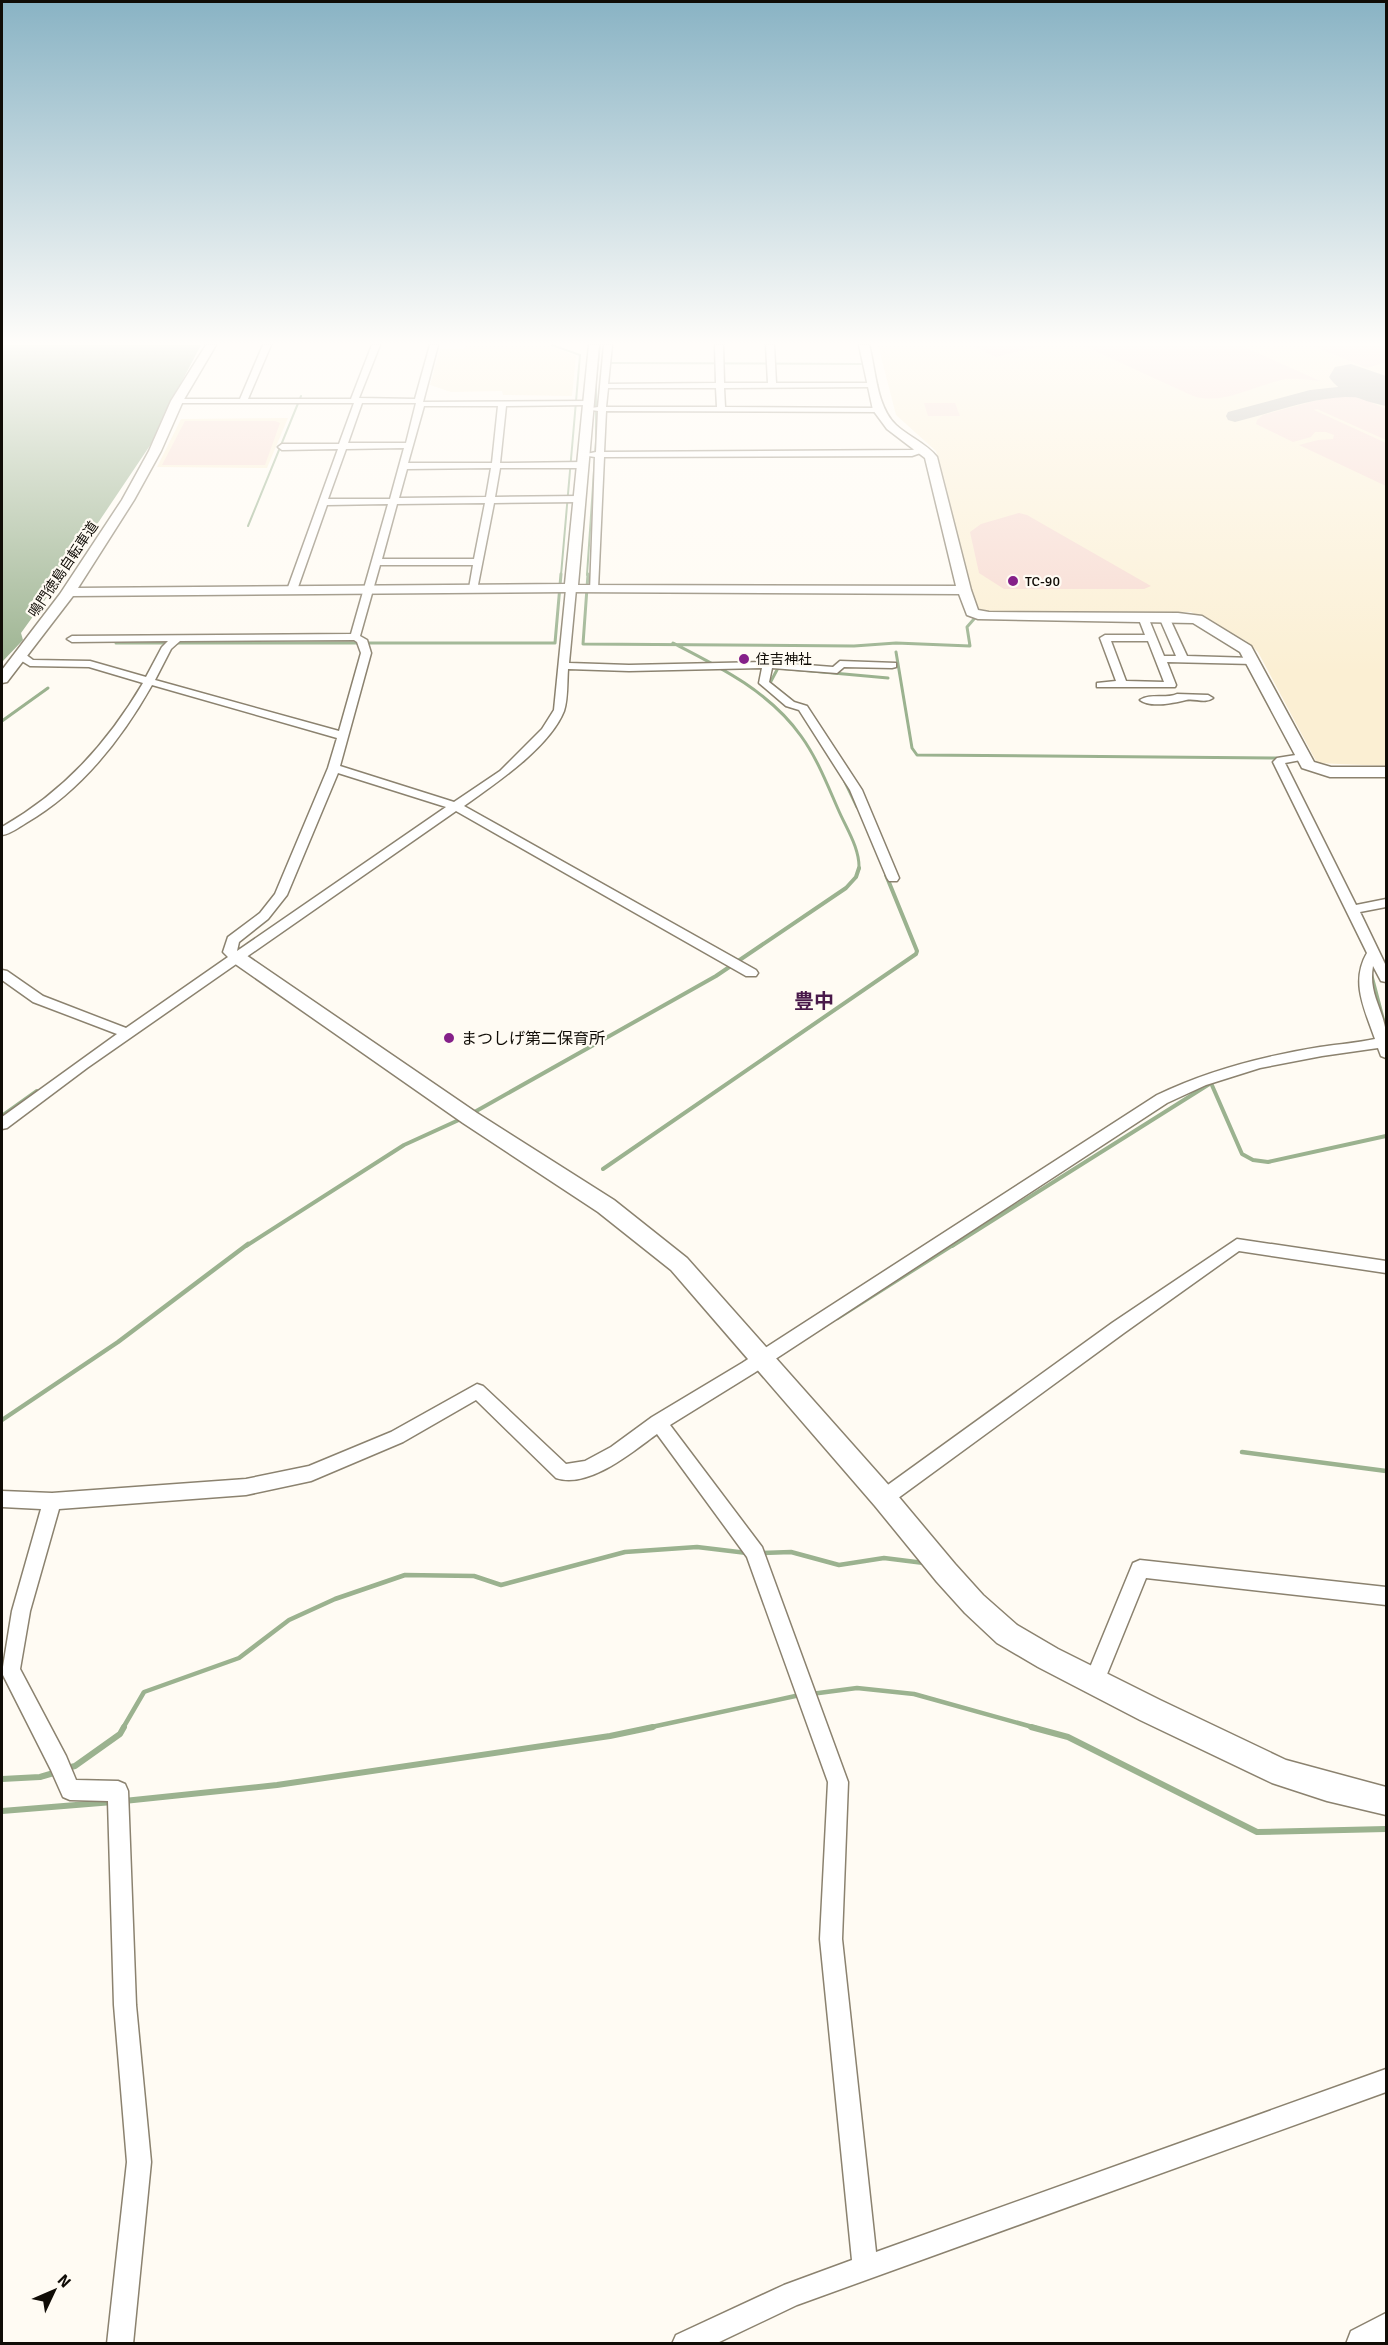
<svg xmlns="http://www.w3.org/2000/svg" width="1388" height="2345" viewBox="0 0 1388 2345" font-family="Signika,'Noto Sans JP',sans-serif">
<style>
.built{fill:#fbefd3}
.green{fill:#f7d9cf}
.water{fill:#9bb28f}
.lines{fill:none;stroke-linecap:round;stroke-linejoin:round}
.stream-far4{stroke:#9bb28f;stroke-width:2}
.stream-far3{stroke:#9bb28f;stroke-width:3}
.stream-far2{stroke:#9bb28f;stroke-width:4}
.stream-far1{stroke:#9bb28f;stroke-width:4.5}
.stream{stroke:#9bb28f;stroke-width:6}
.taxiway{fill:#b8b4ac;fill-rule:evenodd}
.runway{fill:#b8b4ac;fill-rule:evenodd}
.street-casing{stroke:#8b826f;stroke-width:3}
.secondary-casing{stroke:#8b826f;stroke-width:3}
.street{fill:#fff;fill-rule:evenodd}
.secondary{fill:#fff;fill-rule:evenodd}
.poi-dot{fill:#852089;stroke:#fffbf3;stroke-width:2}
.labels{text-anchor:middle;stroke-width:4.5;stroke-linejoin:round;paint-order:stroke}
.far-street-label{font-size:14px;fill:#100c06;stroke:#fffbf3}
.far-poi-label{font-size:14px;fill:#100c06;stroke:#fffbf3;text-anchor:start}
.poi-label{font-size:16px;fill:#100c06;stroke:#fffbf3;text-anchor:start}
.quarter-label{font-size:20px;font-weight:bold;fill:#49194a;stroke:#fffbf3}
</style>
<rect width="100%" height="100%" fill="#fffbf3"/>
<path class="built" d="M465 345H548L576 356 572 396 503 395 502 391 451 392 430 385 440 349H464Z
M878 345H1386V766L1317 763 1258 652 1246 641 1191 612 977 611 936 451 896 415Z
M288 418 267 468 157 467 181 419Z"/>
<path class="green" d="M971 345H1044L996 357Z
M1082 345H1240L1320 381C1309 380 1297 378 1286 379 1257 384 1223 406 1193 396Z
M1310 345H1386V362L1367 368Z
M1333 396 1359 397 1386 409V440L1317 409 1314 410 1386 443V486L1299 445 1318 440 1333 439 1334 435 1326 432H1315L1311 437 1293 442 1256 424 1257 420 1263 415Z
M924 403H955L960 416H928Z
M185 421H275L280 423 265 465H162Z
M1019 513 1027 515 1151 586 1144 589H1004L979 573 970 532 981 524Z"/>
<path class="water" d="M2 345H201L162 419 153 441 65 572 21 633 23 640 2 662Z"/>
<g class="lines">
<path class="stream-far4" d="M552 345 580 355 561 575
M611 363 861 364
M248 526 301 396
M587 575 596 441V381L600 345"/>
<path class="stream-far3" d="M588 574 583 644 854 646 896 643 970 646 967 627 974 619
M116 643H555L561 574
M673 643C720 667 770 692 801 736 817 758 827 784 838 809 846 828 860 848 859 869
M896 652 912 748 917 755 1276 758
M796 704 770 683 778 668 888 678
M2 721 48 688
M845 782 857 807"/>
<path class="stream-far2" d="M1371 974 1386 1031
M471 1114 716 976 846 888 856 877 859 868
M2 1116 37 1091
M603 1169 916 954 917 951 886 875
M246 1246 404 1145 461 1119
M952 1246 1211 1083 1242 1154 1253 1160 1268 1162 1386 1136"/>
<path class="stream-far1" d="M837 1318 954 1244
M2 1420 118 1342 248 1244
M1242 1452 1386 1471
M760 1553 791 1552 839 1565 884 1558 924 1563
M811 1694 857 1688 914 1694 1036 1728
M123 1728 144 1692 239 1658 289 1620 335 1599 405 1575 474 1576 501 1585 625 1552 697 1547 747 1553
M647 1728 800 1695"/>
<path class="stream" d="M1031 1727 1068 1737 1257 1832 1386 1829
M67 1768 75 1766 120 1734 124 1727
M2 1779 40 1777 57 1772
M124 1801 277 1785 610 1736 653 1727
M2 1811 113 1802"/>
<path class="taxiway" d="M1347 386 1386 390V400C1373 399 1359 397 1345 397 1306 399 1272 413 1235 422L1228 420 1226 416 1228 412 1310 390Z"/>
<path class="runway" d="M1351 364 1386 376V406C1367 402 1340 394 1329 377L1335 367Z"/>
<defs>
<path id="street" d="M263 345H271L248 399H351L372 345H380L359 398 415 399 430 345H438L423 402 589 401 593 403 589 405 506 406 500 463 584 462 588 465 584 468H500L495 497 580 496 584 499 580 502 494 503 477 590 469 588 473 565H380L360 636 367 640 371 653 340 766 454 802 500 771 542 729 554 710 566 589 571 586 576 589 569 663 629 665 768 662 833 667 840 661 896 663V667L892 668 844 667 837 673 772 668 769 682 794 702 807 706 862 790 899 878 897 881H889L887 878 850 790 799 710 786 706 759 683 762 668 629 671 568 669C567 682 568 699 564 711 550 747 495 784 464 806L756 970 758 973 756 976H746L456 811 87 1068 7 1128 2 1129V1117L117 1034 33 1002 2 980V970L7 971 43 996 126 1028 228 957 223 952 228 937 260 913 275 894 328 768 337 738 152 685C121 740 81 791 26 823 18 828 10 834 2 835V827C63 792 107 744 143 683L89 667 30 666 17 658V654H25L33 660 90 661 146 677 162 647 168 641 72 642 67 639 72 636 351 634 388 504 327 505 297 590 289 592 287 590 338 449 282 450 278 447 282 444H339L354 403H177L173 401 177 399H240ZM362 403H416L406 443H348ZM424 406H498L492 463H408ZM404 448 390 499H328L346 449ZM491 468 486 497 399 498 407 469ZM485 503 474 559H382L397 504ZM354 640 357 642 361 653 339 731 155 680 171 649 180 641ZM338 773 446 807 237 951 239 942 268 919 287 895Z
M604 345H612L608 384 716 383 715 345H723L724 383H768L766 345H774L776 383H873L877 385 873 387 724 388 725 407 879 408 883 410 879 412 606 411 604 452 912 450 925 447 929 450 912 456 604 457 598 589 590 591 595 457 581 455 596 452 598 411 585 409 598 407ZM608 388H716L717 407H606Z
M1143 614 1148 617 1164 656H1176L1159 617 1164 614 1169 617 1187 656 1253 658 1258 661 1253 664 1167 662 1176 685 1175 687H1097V683L1116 681 1100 638 1105 635H1145L1138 617ZM1111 641H1148L1164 682 1126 681Z
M1177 694 1208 695 1213 698C1205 704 1195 698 1186 700 1174 703 1150 708 1140 700 1150 693 1166 699 1177 694Z
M1302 754 1308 757 1306 759 1285 763 1356 905 1386 899V907L1360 912 1386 966V982L1381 981 1373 966C1368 994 1383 1008 1386 1033 1388 1041 1386 1050 1386 1058L1381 1056 1378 1048 1322 1056 1260 1068 1206 1085 1167 1103 754 1373 670 1425 762 1547 848 1782 842 1939 876 2252 1386 2069V2092L797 2305 715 2344H672L676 2335 784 2285 852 2260 820 1939 828 1782 747 1557 657 1434C632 1452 589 1489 556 1478L476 1400 403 1442 311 1481 246 1495 59 1509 30 1611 20 1669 66 1756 76 1780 118 1781 125 1784 128 1791 136 2005 151 2162 133 2344H107L127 2162 114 2005 108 1801 70 1800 63 1797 51 1770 2 1673 12 1611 41 1509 2 1507V1491L52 1493 246 1479 309 1466 391 1432 477 1384 483 1386 566 1464 585 1461 611 1447 652 1417 742 1363 1157 1095C1209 1070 1264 1056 1320 1047 1339 1044 1357 1043 1375 1039 1365 1010 1350 982 1367 953L1273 762 1277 758Z
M1237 1239 1386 1261V1273L1239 1251 1124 1333 890 1504 884 1506 878 1504 875 1498 878 1492 1112 1323Z
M1140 1560 1386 1587V1605L1146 1578 1101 1689 1094 1692 1087 1689 1084 1682 1133 1563Z"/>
<path id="secondary" d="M206 345H216L183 401 161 451 134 500 78 588 565 584 589 345H599L578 585 956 586 925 458 887 429 873 410 859 345H869C876 370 876 406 896 425 909 437 926 443 937 457L971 590 978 610 989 612 1178 613 1202 616 1251 646 1314 762 1331 767H1386V777H1330L1302 768 1240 652 1193 623 978 619 967 615 959 594 567 592 73 596 7 682 2 683V670L60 594 122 500 149 451 171 401Z
M237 951 243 953 477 1113 614 1200 687 1258 893 1490 955 1564 983 1595 1017 1625 1058 1649 1160 1700 1286 1760 1386 1787V1815L1327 1801 1272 1783 1140 1720 1038 1667 997 1643 965 1613 937 1582 875 1506 671 1270 598 1212 463 1123 231 961 228 957 231 953Z
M1386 2313V2344H1346L1351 2331Z"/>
</defs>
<use href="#street" class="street-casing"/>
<use href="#secondary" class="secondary-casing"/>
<use href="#street" class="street"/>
<use href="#secondary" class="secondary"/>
</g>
<linearGradient id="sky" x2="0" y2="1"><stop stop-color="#89b3c4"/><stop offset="0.51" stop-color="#fffdfa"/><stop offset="1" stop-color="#fffdfa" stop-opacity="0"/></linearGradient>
<rect width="1388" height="673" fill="url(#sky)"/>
<g class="poi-dot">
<circle cx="1013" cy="581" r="6"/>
<circle cx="744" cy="659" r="6"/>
<circle cx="449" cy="1038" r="6"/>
</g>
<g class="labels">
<g class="far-street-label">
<text transform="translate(63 569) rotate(-56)" y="5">鳴門徳島自転車道</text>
</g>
<g class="far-poi-label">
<text x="1025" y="586">TC-90</text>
<text x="756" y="664">住吉神社</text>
</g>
<g class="poi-label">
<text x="461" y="1044">まつしげ第二保育所</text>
</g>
<g class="quarter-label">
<text x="814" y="1008">豊中</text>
</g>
</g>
<rect width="1388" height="2345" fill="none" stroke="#100c06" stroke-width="6"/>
<g transform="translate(54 2291) rotate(46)" stroke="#fffbf3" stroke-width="4.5" paint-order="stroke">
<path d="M0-4.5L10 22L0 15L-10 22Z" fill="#100c06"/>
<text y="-9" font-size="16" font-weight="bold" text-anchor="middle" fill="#100c06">N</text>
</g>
</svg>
